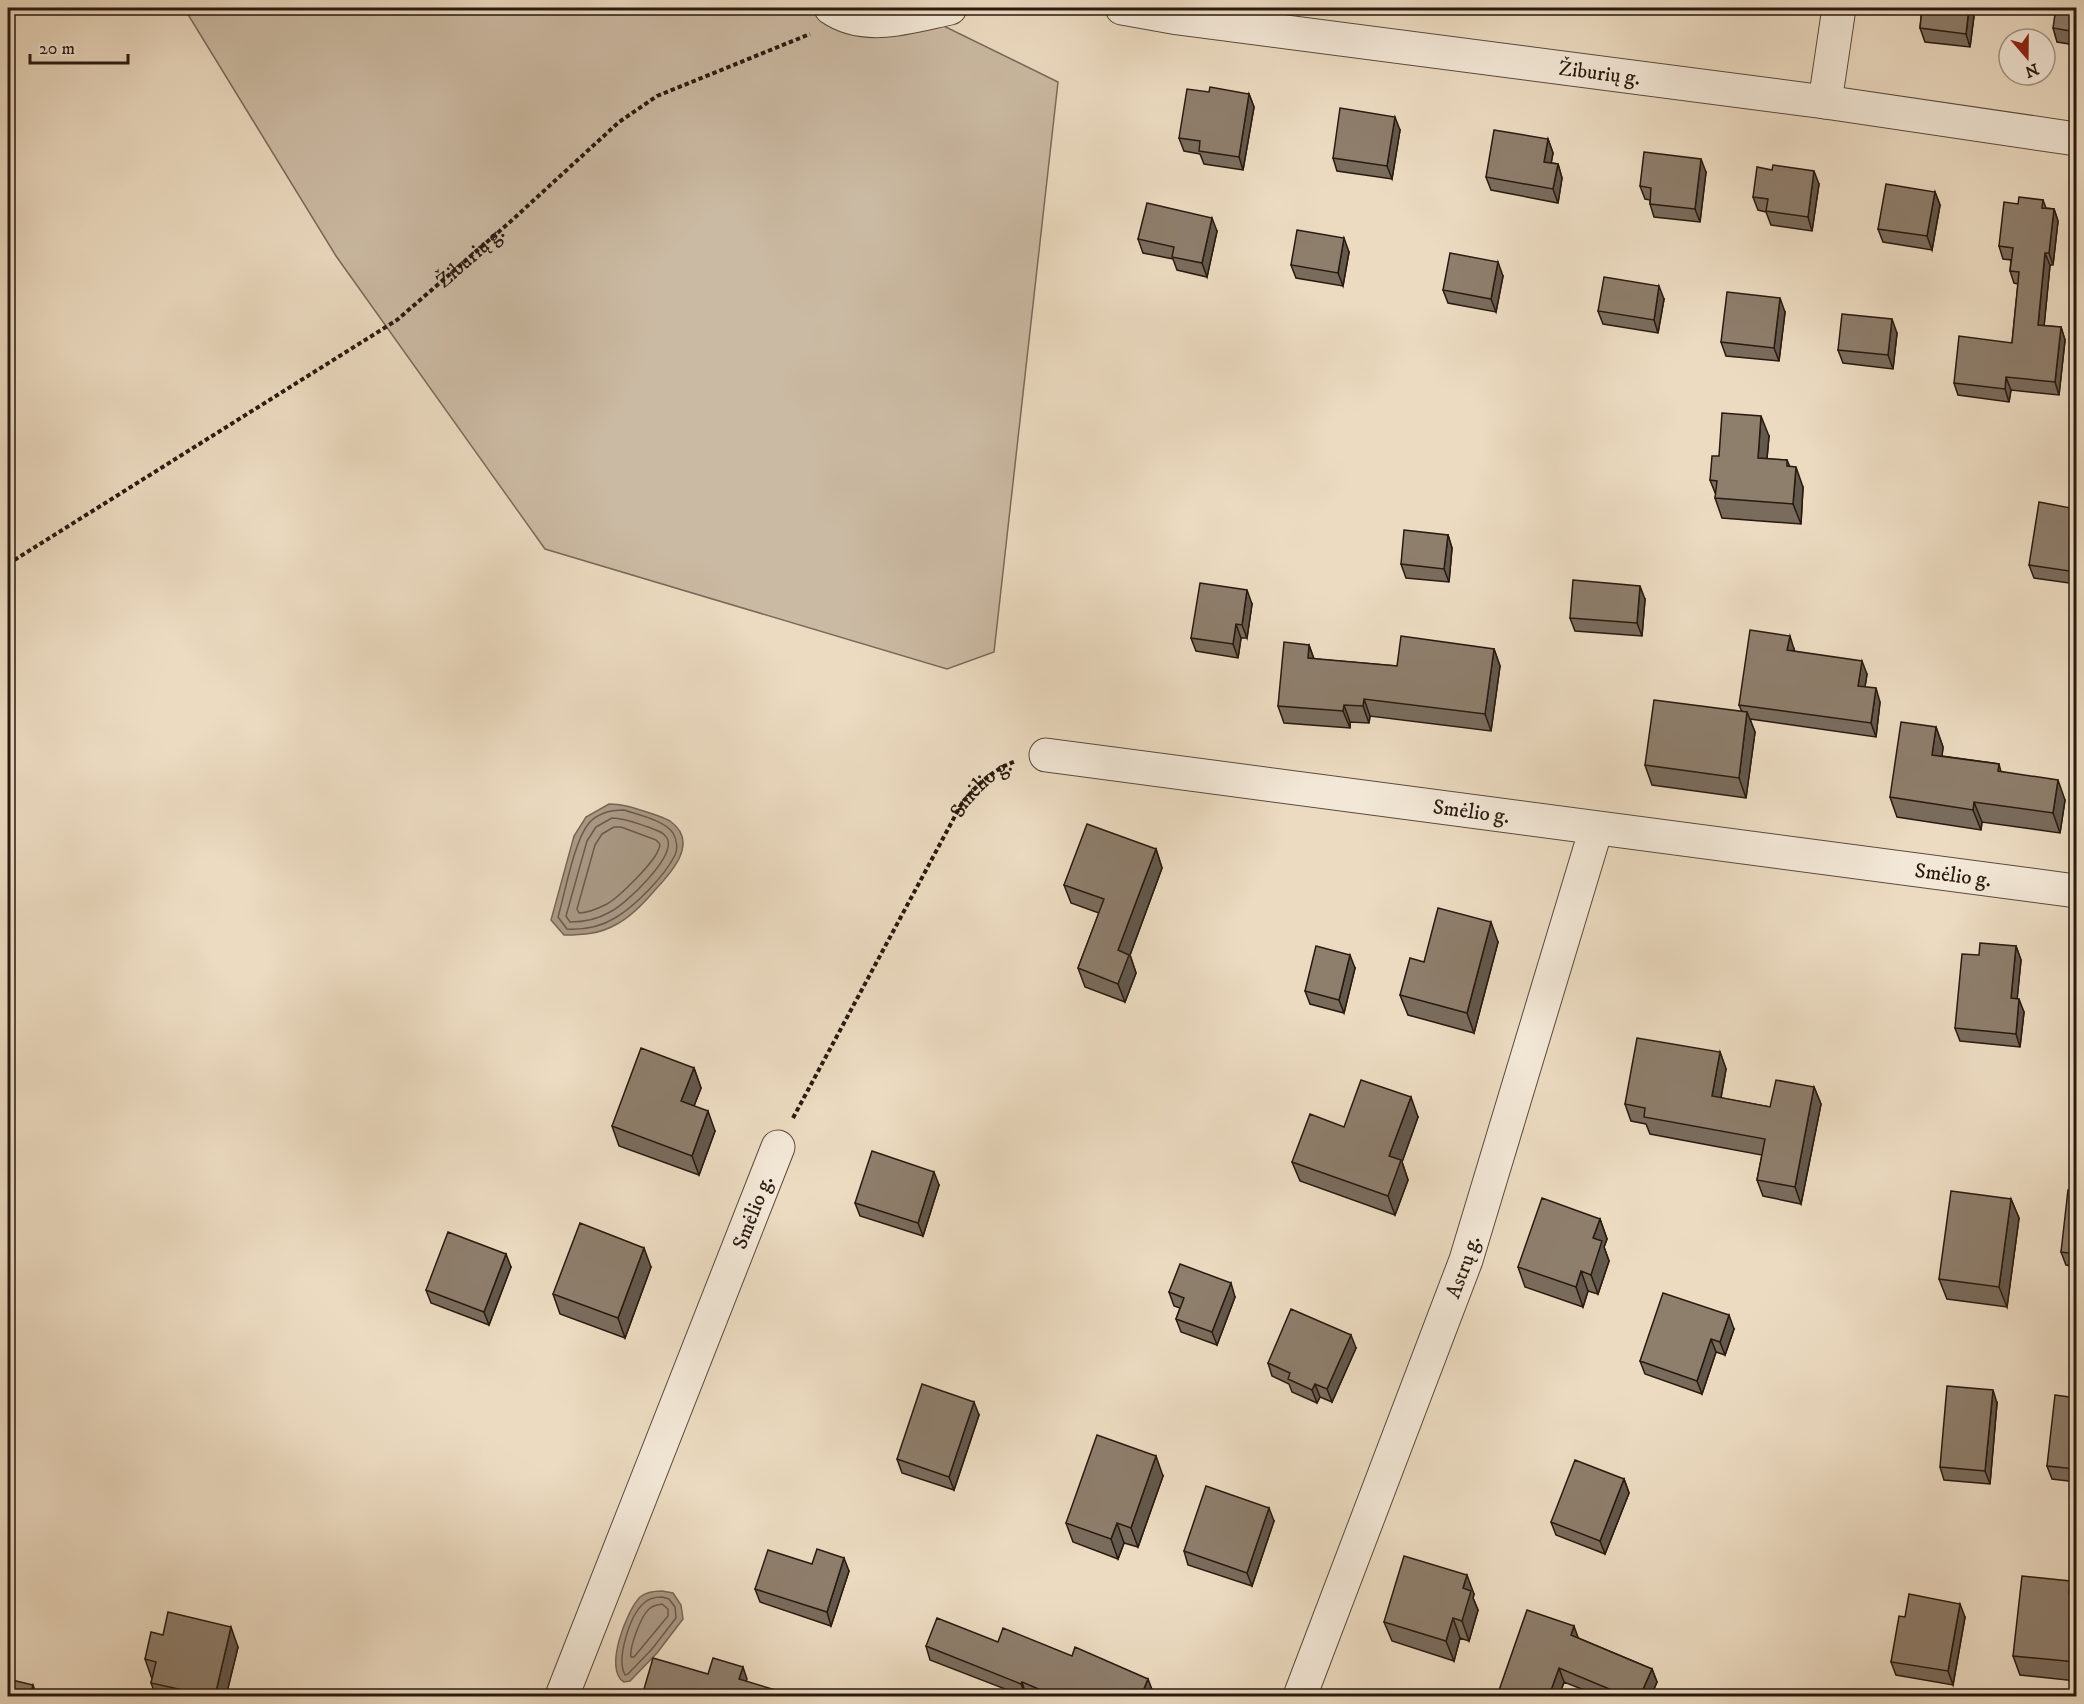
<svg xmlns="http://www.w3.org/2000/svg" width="2084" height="1704" viewBox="0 0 2084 1704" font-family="'IM FELL DW Pica',serif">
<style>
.green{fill:#cbbaa3;stroke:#7a6a5a;stroke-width:1.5}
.water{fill:#aa9985;stroke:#766656;stroke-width:1.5}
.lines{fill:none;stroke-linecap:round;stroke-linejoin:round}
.shore{stroke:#6a5a4a;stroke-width:1.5}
.street-casing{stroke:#5a4a3c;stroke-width:35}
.path{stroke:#291a10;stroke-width:4;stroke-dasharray:4.5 3;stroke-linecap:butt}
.street{stroke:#f3e8d7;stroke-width:33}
.wall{fill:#7a6c5d;stroke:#291a10;stroke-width:1.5}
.shaded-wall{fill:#63584c;stroke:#291a10;stroke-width:1.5}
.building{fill:#8e7e6c;stroke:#291a10;stroke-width:1.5}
.labels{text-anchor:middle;stroke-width:6;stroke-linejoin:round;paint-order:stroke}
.street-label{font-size:21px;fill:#291a10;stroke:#f3e8d7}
</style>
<rect width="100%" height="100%" fill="#ecdbc1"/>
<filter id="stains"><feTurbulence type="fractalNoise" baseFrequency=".00333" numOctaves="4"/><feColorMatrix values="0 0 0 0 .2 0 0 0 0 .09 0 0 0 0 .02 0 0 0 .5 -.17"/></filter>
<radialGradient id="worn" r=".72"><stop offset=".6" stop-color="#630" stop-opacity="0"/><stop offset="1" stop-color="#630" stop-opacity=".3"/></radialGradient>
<path class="green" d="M184 8H907L1058 82 994 652 947 669 545 549 336 256Z"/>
<path class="water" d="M609 804C625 804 637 809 653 814 658 816 665 818 670 821 700 842 671 873 655 890 644 903 632 916 617 924 600 934 583 935 564 935L551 920 574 836 586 817Z
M662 1591 673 1593 681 1605 683 1619 657 1653 630 1681 624 1682C603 1670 627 1610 640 1597 646 1592 655 1591 662 1591Z"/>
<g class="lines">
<path class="shore" d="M624 810C638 815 664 820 673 833 677 840 678 849 675 855 665 876 634 907 615 918 600 927 583 930 567 929L558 917C565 893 574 841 589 823 598 813 612 810 624 810Z
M612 818C625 818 636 823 648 827 655 830 663 831 667 838 677 856 626 904 610 912 598 919 584 922 570 922L566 916 587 841 596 827Z
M614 827H621L656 840C659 843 661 844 659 848 656 861 619 897 607 904 599 908 587 913 579 913L577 909 595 845 602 834Z
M662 1597 669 1599 675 1607 676 1618 652 1649 628 1674 625 1675C616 1658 630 1615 644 1603 649 1598 655 1597 662 1597Z
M662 1604 668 1609V1616L634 1657H631C629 1648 641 1616 649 1609 653 1605 657 1605 662 1604Z"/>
<defs>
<g id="street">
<path d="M831 8C866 32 912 16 950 8"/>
<path id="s3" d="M1122 8 1178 18 1825 102 2076 139"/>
<path d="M1825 102 1839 8"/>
<path id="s4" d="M1046 755 2076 891"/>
<path id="s5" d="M562 1696 778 1147"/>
<path id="s6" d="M1300 1696 1466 1260 1596 829"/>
</g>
</defs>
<use href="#street" class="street-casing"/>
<g class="path">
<path id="s1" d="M8 564 397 320 510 222 619 122 657 96 810 34"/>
<path id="s2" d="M793 1118 962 803C978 784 992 770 1016 761"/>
</g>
<use href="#street" class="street"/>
</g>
<path class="wall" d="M1922 8H1975L1970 47 1925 42 1920 28Z
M2076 8V45L2057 42 2053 28Z
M1209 92 1249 94 1254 107 1243 170 1204 164 1200 154 1184 151 1179 138Z
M1400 130 1392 179 1337 171 1333 158Z
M1548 139 1553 153 1551 163 1558 164 1562 178 1558 203 1491 190 1486 177Z
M1706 172 1700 222 1654 217 1650 204V200L1645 199 1640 186Z
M1819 184 1812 231 1771 225 1766 212 1758 210 1753 197Z
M1935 192 1940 205 1932 250 1883 242 1878 229Z
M2043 200 2046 208 2054 209 2058 221 2053 265H2050L2044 326 2061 327 2065 340 2059 395 2011 390 2009 402 1958 395 1954 383 2012 343 2018 284 2014 283 2010 271 2011 260 2003 259 1999 246 2018 204Z
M1217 231 1207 277 1177 270 1173 259 1143 253 1138 239Z
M1349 252 1343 286 1296 278 1291 265Z
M1503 276 1496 312 1448 303 1443 290Z
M1664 299 1658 333 1603 324 1598 311Z
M1785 312 1779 361 1726 356 1721 342Z
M1897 333 1893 369 1843 363 1838 350Z
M1769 436 1767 459 1787 460 1790 467 1803 487 1801 524 1722 518 1715 498 1716 495 1710 480 1719 456Z
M2076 509V584L2034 578 2029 565Z
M1448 535 1452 548 1449 582 1406 578 1401 564Z
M1645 599 1642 636 1575 631 1570 618Z
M1252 604 1247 638H1241L1238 658 1196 651 1191 638Z
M1309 645 1314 659 1397 666 1494 649 1500 666 1491 731 1370 716 1369 723 1350 722V728L1284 723 1278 706Z
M1794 649V651L1867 674 1865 687 1880 702 1876 737 1750 719 1755 732 1746 798 1652 785 1645 765 1742 712 1739 705Z
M1936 727 1943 747 1942 756 1999 764 2001 772 2065 800 2060 833 1982 822 1981 830 1897 817 1890 797Z
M1156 849 1162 868 1130 955 1136 973 1125 1002 1085 987 1078 968 1099 913 1071 903 1064 885Z
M1498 942 1474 1033 1408 1015 1400 995 1424 962Z
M2016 946 2021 960 2017 998 2024 1012 2020 1047 1960 1041 1955 1028Z
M1355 968 1344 1013 1310 1004 1305 991Z
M1720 1052 1726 1069 1721 1098 1770 1107 1814 1087 1821 1104 1801 1204 1763 1196 1757 1180 1762 1155 1650 1134 1646 1124 1631 1121 1625 1104Z
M694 1068 701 1088 694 1106 715 1131 699 1175 619 1146 612 1126Z
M1418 1117 1402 1162 1408 1180 1395 1215 1300 1181 1292 1162 1344 1127Z
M939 1185 923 1236 860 1216 855 1203Z
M2076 1191V1267L2066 1265 2061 1252Z
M2011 1199 2019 1218 2007 1307 1947 1299 1939 1279Z
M1600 1219 1607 1239 1604 1247 1609 1261 1598 1294 1588 1291 1583 1307 1525 1287 1518 1267Z
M511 1267 489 1325 431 1303 426 1290Z
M651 1267 625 1338 560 1314 553 1294Z
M1169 1292 1235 1297 1217 1345 1181 1332 1176 1319 1180 1308 1174 1306Z
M1734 1329 1725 1355 1716 1352 1702 1394 1645 1374 1640 1361Z
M1356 1348 1332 1402 1320 1397 1317 1403 1292 1392 1289 1384 1272 1376 1268 1363Z
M2076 1398V1482L2052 1479 2047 1466Z
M1997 1403 1990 1484 1944 1480 1940 1467Z
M979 1415 954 1490 902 1473 897 1459Z
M1163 1476 1138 1547 1124 1543 1118 1559 1073 1542 1066 1523Z
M1624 1479 1629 1493 1605 1554 1556 1535 1551 1522Z
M1274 1521 1252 1586 1188 1565 1184 1551Z
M812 1564 849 1571 831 1626 760 1602 755 1589Z
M2070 1581 2075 1594H2076V1681L2020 1675 2013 1656Z
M1474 1594 1473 1598 1478 1610 1469 1641 1460 1638 1454 1661 1392 1641 1384 1622Z
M1905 1617H1965L1953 1685 1896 1675 1891 1662Z
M163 1635 238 1647 226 1696H156L151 1683 152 1679 145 1659Z
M1578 1638 1652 1669 1657 1682 1651 1696H1599L1564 1682 1559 1696H1497Z
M998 1642 1153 1692 1151 1696H1029L1026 1695V1696H1023L930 1660 926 1646Z"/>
<path class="shaded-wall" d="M1969 8H1975L1970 47 1966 34Z
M1249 94 1254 107 1243 170 1239 157Z
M1395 117 1400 130 1392 179 1387 166Z
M1548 139 1553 153 1549 175 1544 162Z
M1701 159 1706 172 1700 222 1695 209Z
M1558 164 1562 178 1558 203 1553 189Z
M1814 171 1819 184 1812 231 1808 217Z
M1935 192 1940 205 1932 250 1927 236Z
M2054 209 2058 221 2053 265 2049 253Z
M1212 218 1217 231 1207 277 1202 263Z
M1344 238 1349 252 1343 286 1338 273Z
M2045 253 2050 265 2043 337 2038 325Z
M1498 262 1503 276 1496 312 1491 299Z
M1659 286 1664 299 1658 333 1654 320Z
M1780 298 1785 312 1779 361 1774 348Z
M1892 319 1897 333 1893 369 1888 355Z
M2061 327 2065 340 2059 395 2055 382Z
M2006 377 2011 390 2009 402 2005 389Z
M1761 416 1769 436 1765 478 1758 458Z
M1796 467 1803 487 1801 524 1793 504Z
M1448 535 1452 548 1449 582 1444 569Z
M1640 586 1645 599 1642 636 1637 623Z
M1247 590 1252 604 1247 638 1242 625Z
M1236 624 1241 638 1238 658 1233 644Z
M1790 636 1794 649 1792 664 1787 650Z
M1309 645 1315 662 1308 658Z
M1494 649 1500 666 1491 731 1485 714Z
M1862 661 1867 674 1863 699 1858 686Z
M1876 688 1880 702 1876 737 1871 723Z
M1364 699 1370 716 1369 723 1363 706Z
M1344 705 1350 722V728L1343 711Z
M1747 712 1755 732 1746 798 1739 778Z
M1936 727 1943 747 1940 774 1932 755Z
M2058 780 2065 800 2060 833 2053 813Z
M1974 802 1982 822 1981 830 1973 810Z
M1156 849 1162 868 1130 955 1136 973 1125 1002 1118 984V950Z
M1491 922 1498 942 1474 1033 1467 1013Z
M2016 946 2021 960 2016 1011 2011 998Z
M1350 955 1355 968 1344 1013 1339 1000Z
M2019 999 2024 1012 2020 1047 2016 1034Z
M1720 1052 1726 1069 1718 1113 1712 1096Z
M694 1068 701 1088 688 1121 681 1101Z
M1814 1087 1821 1104 1801 1204 1795 1187Z
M1411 1097 1418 1117 1402 1162 1408 1180 1395 1215 1388 1196 1389 1156Z
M708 1111 715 1131 699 1175 692 1156Z
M934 1172 939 1185 923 1236 918 1223Z
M2011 1199 2019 1218 2007 1307 1999 1287Z
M1600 1219 1607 1239 1604 1247 1609 1261 1598 1294 1591 1275 1593 1238Z
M644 1248 651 1267 625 1338 618 1318Z
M506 1254 511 1267 489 1325 484 1312Z
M1581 1271 1588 1291 1583 1307 1576 1287Z
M1231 1283 1235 1297 1217 1345 1212 1332Z
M1729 1315 1734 1329 1725 1355 1720 1342Z
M1351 1335 1356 1348 1332 1402 1327 1389Z
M1711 1339 1716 1352 1702 1394 1697 1381Z
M1315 1384 1320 1397 1317 1403 1312 1390Z
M1993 1390 1997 1403 1990 1484 1985 1471Z
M974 1402 979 1415 954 1490 949 1477Z
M1156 1456 1163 1476 1138 1547 1131 1528Z
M1624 1479 1629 1493 1605 1554 1600 1541Z
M1269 1508 1274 1521 1252 1586 1247 1573Z
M1117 1523 1124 1543 1118 1559 1111 1539Z
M844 1558 849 1571 831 1626 827 1612Z
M1467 1575 1474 1594 1473 1598 1478 1610 1469 1641 1462 1621 1463 1588Z
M2070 1581 2076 1599 2069 1594Z
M1960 1604 1965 1617 1953 1685 1948 1671Z
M1453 1618 1460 1638 1454 1661 1446 1641Z
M1574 1626 1579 1640 1571 1635Z
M231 1627 238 1647 226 1696H215Z
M743 1667 747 1679 743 1690 739 1679Z
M1559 1668 1564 1682 1559 1696H1549Z
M1652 1669 1657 1682 1651 1696H1640Z
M1148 1679 1153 1692 1151 1696H1141Z
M1022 1682 1026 1695V1696L1021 1684Z
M33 1685 37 1696H30Z"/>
<path class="building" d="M1922 8H1969L1966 34 1920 28Z
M2056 8H2076V32L2053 28Z
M1210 87 1249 94 1239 157 1199 151 1200 141 1179 138 1187 89 1209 92Z
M1340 108 1395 117 1387 166 1333 158Z
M1494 130 1548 139 1544 162 1558 164 1553 189 1486 177Z
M1644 152 1701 159 1695 209 1650 204 1651 188 1640 186Z
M1773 165 1814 171 1808 217 1766 211 1768 199 1753 197 1757 167 1772 170Z
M1886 184 1935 192 1927 236 1878 229Z
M2019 197 2043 200 2042 208 2054 209 2049 253H2045L2038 325 2061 327 2055 382 2006 377 2005 389 1954 383 1959 336 2012 343 2019 272 2010 271 2013 248 1999 246 2004 202 2018 204Z
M1147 203 1212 218 1202 263 1172 257 1174 247 1138 239Z
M1297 230 1344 238 1338 273 1291 265Z
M1450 253 1498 262 1491 299 1443 290Z
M1604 277 1659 286 1654 320 1598 311Z
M1727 292 1780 298 1774 348 1721 342Z
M1842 314 1892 319 1888 355 1838 350Z
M1722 413 1761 416 1758 458 1787 460V466L1796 467 1793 504 1715 498 1717 481 1710 480 1712 456H1719Z
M2039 502 2076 509V572L2029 565Z
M1404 530 1448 535 1444 569 1401 564Z
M1573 580 1640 586 1637 623 1570 618Z
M1200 583 1247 590 1242 625 1236 624 1233 644 1191 638Z
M1750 630 1790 636 1787 650 1862 661 1858 686 1876 688 1871 723 1739 705Z
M1401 636 1494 649 1485 714 1364 699 1363 706 1344 705 1343 711 1278 706 1284 642 1309 645 1308 658 1397 666Z
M1654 700 1747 712 1739 778 1645 765Z
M1901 722 1936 727 1932 755 1999 764 1998 771 2058 780 2053 813 1974 802 1973 810 1890 797Z
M1087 824 1156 849 1118 950 1129 955 1118 984 1078 968 1104 899 1064 885Z
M1438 908 1491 922 1467 1013 1400 995 1410 958 1424 962Z
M1980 943 2016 946 2011 998 2019 999 2016 1034 1955 1028 1962 954 1979 955Z
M1316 946 1350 955 1339 1000 1305 991Z
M1637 1038 1720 1052 1712 1096 1770 1107 1776 1080 1814 1087 1795 1187 1757 1180 1765 1139 1644 1117 1645 1108 1625 1104Z
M641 1048 694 1068 681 1101 708 1111 692 1156 612 1126Z
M1361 1080 1411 1097 1389 1156 1401 1160 1388 1196 1292 1162 1310 1114 1344 1127Z
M872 1151 934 1172 918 1223 855 1203Z
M2068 1190 2076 1191V1254L2061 1252Z
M1951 1191 2011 1199 1999 1287 1939 1279Z
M1542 1198 1600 1219 1593 1238 1602 1241 1591 1275 1581 1271 1576 1287 1518 1267Z
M580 1223 644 1248 618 1318 553 1294Z
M448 1232 506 1254 484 1312 426 1290Z
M1180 1264 1231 1283 1212 1332 1176 1319 1184 1298 1169 1292Z
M1663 1293 1729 1315 1720 1342 1711 1339 1697 1381 1640 1361Z
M1291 1309 1351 1335 1327 1389 1315 1384 1312 1390 1288 1379 1290 1373 1268 1363Z
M922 1384 974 1402 949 1477 897 1459Z
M1947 1386 1993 1390 1985 1471 1940 1467Z
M2055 1395 2076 1398V1469L2047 1466Z
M1097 1435 1156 1456 1131 1528 1117 1523 1111 1539 1066 1523Z
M1575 1460 1624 1479 1600 1541 1551 1522Z
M1206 1486 1269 1508 1247 1573 1184 1551Z
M817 1549 844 1558 827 1612 755 1589 768 1550 812 1564Z
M1404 1556 1467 1575 1463 1588 1471 1591 1462 1621 1453 1618 1446 1641 1384 1622Z
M2022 1576 2070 1581 2069 1594H2076V1662L2013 1656Z
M1909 1594 1960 1604 1948 1671 1891 1662 1899 1616 1905 1617Z
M1527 1610 1574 1626 1571 1635 1652 1669 1640 1696H1626L1559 1668 1549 1696H1497Z
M168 1612 231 1627 215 1696H210L151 1683 156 1662 145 1659 151 1632 163 1635Z
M937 1618 998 1642 1003 1628 1072 1656 1075 1647 1148 1679 1141 1696H1055L1022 1682 1021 1684 926 1646Z
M653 1658 708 1674 713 1658 743 1667 739 1679 782 1692 780 1696H642Z
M8 1679 33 1685 30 1696H8Z"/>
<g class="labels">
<g class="street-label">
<text dy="7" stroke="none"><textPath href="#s3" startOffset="482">Žiburių g.</textPath></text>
<text dy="7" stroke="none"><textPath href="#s1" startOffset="556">Žiburių g.</textPath></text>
<text dy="7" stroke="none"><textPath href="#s2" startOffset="382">Smėlio g.</textPath></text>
<text dy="7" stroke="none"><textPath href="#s4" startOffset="429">Smėlio g.</textPath></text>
<text dy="7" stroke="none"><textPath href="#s4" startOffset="915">Smėlio g.</textPath></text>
<text dy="7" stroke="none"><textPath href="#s5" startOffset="520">Smėlio g.</textPath></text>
<text dy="7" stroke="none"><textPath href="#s6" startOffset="459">Astrų g.</textPath></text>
</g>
</g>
<rect width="2084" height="1704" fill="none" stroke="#ecdbc1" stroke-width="30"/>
<rect x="9" y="9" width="2066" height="1686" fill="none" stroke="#291a10" stroke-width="3"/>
<rect x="15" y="15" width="2054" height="1674" fill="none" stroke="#291a10" stroke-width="1.5"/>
<g transform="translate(2027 57) rotate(160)"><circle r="28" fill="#f3e8d7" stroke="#a29687" stroke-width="1.5"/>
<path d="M0-4.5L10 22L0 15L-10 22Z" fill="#8f2418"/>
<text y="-9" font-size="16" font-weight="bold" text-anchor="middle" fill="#291a10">N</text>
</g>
<path d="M30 54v9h98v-9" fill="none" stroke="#291a10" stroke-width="3"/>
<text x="39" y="54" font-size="18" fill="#291a10" stroke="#f3e8d7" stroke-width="4.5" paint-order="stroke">20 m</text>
<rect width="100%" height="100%" filter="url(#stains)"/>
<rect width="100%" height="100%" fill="url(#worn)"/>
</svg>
